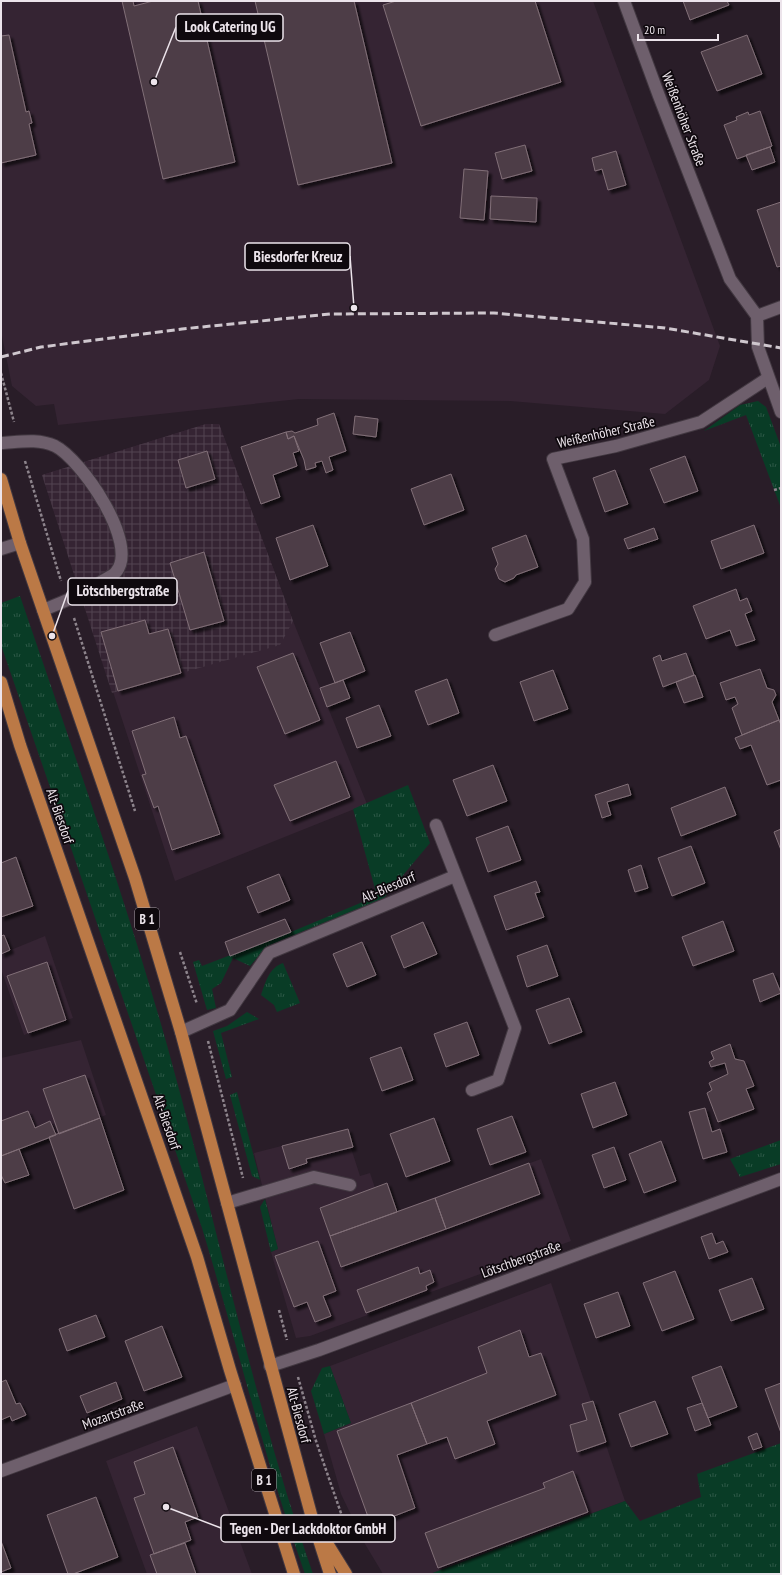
<svg xmlns="http://www.w3.org/2000/svg" width="782" height="1575" viewBox="0 0 782 1575" font-family="'PT Sans Narrow',sans-serif">
<style>
.built{fill:#352433}
.industrial{fill:url(#industrial-grid)}
.grass{fill:url(#grass-tufts)}
.building{fill:#4e3e46;stroke:#816f78;filter:url(#shadow)}
.lines{fill:none;stroke-linecap:round;stroke-linejoin:round}
.lane-casing{stroke:#423841;stroke-width:14}
.street-casing{stroke:#423841;stroke-width:14}
.primary-casing{stroke:#423841;stroke-width:14}
.path{stroke:#8d848c;stroke-width:2.5;stroke-dasharray:3 2;stroke-linecap:butt}
.lane{stroke:#6e5f6c;stroke-width:12}
.street{stroke:#6e5f6c;stroke-width:12}
.primary{stroke:#bb7946;stroke-width:12}
.rail{stroke:#cfc7ce;stroke-width:3;stroke-dasharray:8 4;stroke-linecap:butt}
.labels{text-anchor:middle;stroke-width:3.5;stroke-linejoin:round;paint-order:stroke}
.shield{fill:#0f090e;stroke:#aaa2a9;stroke-width:1}
.shield-label{font-size:13px;font-weight:bold;fill:#ece4eb}
.street-label{font-size:14px;fill:#ece4eb;stroke:#0f090e}
.leader{fill:none;stroke:#ece4eb;stroke-width:1.5}
.callout-dot{fill:#ece4eb;stroke:#0f090e;stroke-width:1.5}
.callout{fill:#0f090e;stroke:#ece4eb;stroke-width:1.5}
.callout-label{font-size:15px;text-anchor:middle;font-weight:bold;fill:#ece4eb}
</style>
<defs>
<pattern id="industrial-grid" width="8" height="8" patternUnits="userSpaceOnUse"><rect width="8" height="8" fill="#352433"/><path d="M0 4h8M4 0v8" fill="none" stroke="#524451"/></pattern>
<pattern id="grass-tufts" width="24" height="20" patternUnits="userSpaceOnUse"><rect width="24" height="20" fill="#093c26"/><path d="M3 7l-1-3M5 7V3M7 7l1-3M15 17l-1-3M17 17v-4M19 17l1-3" fill="none" stroke="#2d5846"/></pattern>
<filter id="shadow"><feDropShadow dx="3.5" dy="3.5" stdDeviation="1" flood-color="#0009"/></filter>
</defs>
<rect width="100%" height="100%" fill="#291d28"/>
<path class="built" d="M1 1H593L720 346 709 380 665 414 510 401 299 399 58 425 54 404 36 406 12 386 1 331Z
M206 424H219L293 621 367 804 175 881 42 475Z
M45 936 73 1018 24 1035 1 969V954Z
M81 1040 106 1115 1 1155V1058Z
M348 1129 353 1147 351 1148 360 1176 370 1173 375 1188 387 1183 397 1211 541 1159 571 1241 310 1336 296 1338 271 1252 278 1249 254 1153Z
M551 1283 625 1501 430 1574H383L365 1544 341 1494 324 1434 351 1423 330 1366Z
M197 1426 252 1574H147L106 1461Z"/>
<path class="industrial" d="M206 424H219L293 621 280 645 112 693 42 475Z"/>
<path class="grass" d="M758 401 766 407 781 447V508L746 415 704 431 740 405Z
M20 596C71 745 124 893 167 1045 216 1221 253 1401 313 1574H305C265 1461 237 1343 202 1228L1 645V603Z
M408 785 430 843 384 898 267 946 250 966 233 958 221 983 212 989 216 1008 207 1010 193 962 199 960 202 966 291 932 377 896 353 809Z
M283 963 300 1003 277 1012 274 1005 261 995C266 981 269 968 283 963Z
M247 1012 259 1019 221 1033 232 1077 226 1079 213 1031 227 1026Z
M237 1092 260 1180 252 1176 230 1095Z
M781 1140V1164L740 1177 730 1159Z
M265 1199 278 1249 271 1252 260 1207Z
M330 1366 351 1423 324 1434 311 1391 322 1368Z
M781 1443V1574H430L625 1501 640 1521 701 1497 697 1474Z"/>
<path class="building" d="M122 1H133L134 6 153 1H198L235 162 163 179Z
M255 1H354L392 163 298 185Z
M396 1H535L561 82 421 126 383 5Z
M683 1H727L729 5 690 20Z
M9 35 26 112 29 111 32 123 29 124 36 155 1 163V36Z
M747 35 762 74 717 91 701 52Z
M760 111 772 146 737 159 724 125 737 120 736 117 748 112 749 115Z
M525 145 532 171 502 179 495 153Z
M770 147 775 162 752 170 746 155Z
M616 151 626 185 608 190 602 169 595 171 592 158Z
M464 169 488 171 484 220 460 218Z
M491 196 537 198 536 222 490 219Z
M781 202V266L777 267 757 210Z
M334 413 346 451 329 457 333 470 326 473 322 461 315 463 316 467 306 470 304 460 294 436 288 439 286 432 292 431 295 433 318 425 317 419Z
M355 416 378 419 376 437 353 434Z
M286 432 288 439 294 436 299 451 293 453 297 466 273 475 280 497 261 504 241 447Z
M207 451 215 479 186 488 178 460Z
M685 456 698 491 664 503 650 469Z
M615 470 628 504 605 512 593 478Z
M451 474 464 510 424 525 411 489Z
M313 525 328 566 290 580 276 538Z
M754 525 764 553 721 569 711 541Z
M654 528 658 539 628 549 624 539Z
M526 535 538 567 516 575 514 578 505 582 499 579 495 569 498 564 492 548Z
M204 552 224 621 190 630 170 563Z
M736 589 740 601 747 598 752 611 745 614 755 640 736 646 730 630 706 639 693 606Z
M145 620 149 634 168 629 181 673 118 691 101 632Z
M350 632 365 671 335 683 320 643Z
M293 653 320 720 285 734 257 667Z
M686 653 694 675 663 687 653 658 660 655 662 661Z
M760 669 767 688 774 690 776 695 772 702 779 720 742 735 732 708 738 704 735 697 726 700 720 683Z
M553 670 568 709 534 721 520 682Z
M695 675 703 697 684 703 676 682Z
M447 679 459 713 428 725 415 691Z
M343 680 350 698 327 707 320 688Z
M379 705 391 736 357 748 346 718Z
M174 717 180 738 186 736 220 834 172 850 158 806 154 808 142 775 146 774 132 731Z
M779 720 781 725V780L767 785 751 745 740 749 735 738Z
M336 761 350 797 290 821 274 785Z
M493 765 507 801 467 816 453 780Z
M628 784 631 795 607 802 611 815 602 818 595 795Z
M725 787 736 815 681 836 671 808Z
M508 826 521 860 488 872 476 838Z
M781 829V850L774 832Z
M691 846 705 883 672 896 658 858Z
M16 857 33 906 1 917V863Z
M641 865 648 888 635 892 628 870Z
M279 874 290 900 258 913 247 887Z
M536 881 540 892 535 893 544 917 506 930 494 896Z
M285 919 291 932 230 956 225 942Z
M723 921 734 951 693 966 682 937Z
M423 922 437 954 404 968 391 936Z
M4 935 10 950 1 954V936Z
M362 942 376 975 347 987 333 954Z
M547 945 558 976 527 987 517 956Z
M47 962 66 1020 28 1033 7 976Z
M773 973 781 993 760 1002 753 980Z
M569 998 582 1032 549 1044 536 1010Z
M467 1022 479 1055 446 1067 434 1034Z
M730 1044 735 1059 744 1061 754 1086 746 1089 754 1109 718 1122 707 1093 712 1090 709 1083 728 1074 725 1063 711 1067 709 1062 714 1059 711 1052Z
M401 1047 413 1080 382 1091 370 1058Z
M85 1075 100 1118 59 1134 43 1089Z
M615 1082 627 1115 593 1128 581 1094Z
M705 1108 712 1132 720 1129 727 1152 703 1159 689 1112Z
M28 1111 35 1128 50 1121 56 1135 1 1156V1121Z
M512 1116 526 1152 490 1165 477 1129Z
M100 1118 124 1190 74 1209 49 1137Z
M434 1118 450 1161 406 1177 390 1134Z
M348 1129 353 1147 306 1159 307 1163 289 1169 282 1146Z
M661 1141 676 1181 644 1193 629 1154Z
M614 1147 626 1180 604 1188 592 1155Z
M19 1149 29 1175 5 1183 1 1175V1156Z
M529 1163 540 1194 446 1229 435 1198Z
M387 1183 397 1212 330 1236 320 1208Z
M435 1198 446 1229 341 1267 330 1236Z
M712 1233 716 1244 723 1241 728 1252 709 1259 701 1237Z
M318 1241 336 1291 323 1296 331 1316 315 1322 307 1302 294 1307 275 1256Z
M418 1267 420 1274 430 1270 434 1282 426 1286 427 1290 366 1313 357 1290Z
M675 1271 694 1319 662 1331 643 1283Z
M752 1278 764 1309 731 1321 719 1290Z
M618 1292 630 1326 596 1338 584 1304Z
M96 1315 105 1337 67 1351 59 1329Z
M162 1326 182 1377 144 1391 125 1341Z
M520 1330 529 1357 541 1353 556 1395 487 1421 495 1444 455 1459 447 1437 427 1444 411 1403 487 1373 478 1347Z
M721 1366 737 1407 708 1418 692 1377Z
M6 1380 16 1404 20 1403 26 1415 12 1421 10 1416 1 1420V1382Z
M116 1382 122 1399 87 1413 80 1396Z
M781 1383V1433L765 1389Z
M593 1401 606 1442 577 1452 570 1425 587 1420 582 1404Z
M655 1401 668 1434 631 1447 619 1414Z
M411 1403 427 1444 397 1455 415 1508 371 1525 337 1431Z
M702 1403 711 1425 695 1431 687 1408Z
M757 1433 762 1447 753 1450 748 1437Z
M173 1447 198 1517 185 1522 191 1540 154 1554 134 1498 145 1494 134 1462Z
M573 1471 588 1512 438 1568 425 1533 545 1488 543 1483Z
M96 1497 118 1557 73 1574H68L47 1515Z
M1 1541 11 1568 1 1572Z
M185 1543 196 1574H157L150 1555Z"/>
<g class="lines">
<defs>
<path id="lane" d="M1 443C19 442 38 438 55 446 81 459 140 544 116 572 114 575 107 578 104 580 83 594 66 601 43 610
M495 635 568 609 585 582 583 539 553 459 616 446 701 422 768 378
M436 825 515 1028 498 1080 472 1090
M181 1032 230 1010 269 953 455 876
M227 1203 314 1177 350 1185"/>
<path id="street" d="M624 1 659 96 730 279 757 316 758 347 781 412
M757 316 781 307
M1 549 20 543
M270 1366 319 1350 781 1179
M1 1471 235 1385"/>
<path id="primary" d="M1 479 20 543 135 878 181 1032 312 1518 330 1574
M1 682 20 745 197 1257 230 1370 294 1574
M323 1537 346 1574"/>
</defs>
<use href="#lane" class="lane-casing"/>
<use href="#street" class="street-casing"/>
<use href="#primary" class="primary-casing"/>
<path class="path" d="M1 373 14 422
M25 461 61 581
M774 490 781 488
M74 618 135 811
M180 952 197 1004
M208 1041 243 1178
M279 1310 287 1340
M298 1377 316 1441 351 1542"/>
<use href="#lane" class="lane"/>
<use href="#street" class="street"/>
<use href="#primary" class="primary"/>
<path class="rail" d="M1 357 41 347 182 329 330 314 494 313 665 328 781 348"/>
</g>
<g class="labels">
<g class="shield">
<rect x="135" y="908" width="24" height="22" rx="3"/>
<rect x="252" y="1469" width="24" height="22" rx="3"/>
</g>
<g class="shield-label">
<text x="147" y="924">B 1</text>
<text x="264" y="1485">B 1</text>
</g>
<g class="street-label">
<text transform="translate(684 119) rotate(69)" y="5">Weißenhöher Straße</text>
<text transform="translate(606 432) rotate(-13)" y="5">Weißenhöher Straße</text>
<text transform="translate(60 816) rotate(71)" y="5">Alt-Biesdorf</text>
<text transform="translate(388 887) rotate(-23)" y="5">Alt-Biesdorf</text>
<text transform="translate(167 1122) rotate(71)" y="5">Alt-Biesdorf</text>
<text transform="translate(521 1259) rotate(-20)" y="5">Lötschbergstraße</text>
<text transform="translate(113 1414) rotate(-20)" y="5">Mozartstraße</text>
<text transform="translate(299 1415) rotate(75)" y="5">Alt-Biesdorf</text>
</g>
</g>
<path class="leader" d="M154 82L176 27M354 308L350 256M52 636L68 591M166 1507L221 1528"/>
<g class="callout-dot">
<circle cx="154" cy="82" r="4"/>
<circle cx="354" cy="308" r="4"/>
<circle cx="52" cy="636" r="4"/>
<circle cx="166" cy="1507" r="4"/>
</g>
<g class="callout">
<rect x="176" y="14" width="107" height="27" rx="4"/>
<rect x="245" y="243" width="105" height="27" rx="4"/>
<rect x="68" y="578" width="109" height="27" rx="4"/>
<rect x="221" y="1515" width="174" height="27" rx="4"/>
</g>
<g class="callout-label">
<text x="230" y="32">Look Catering UG</text>
<text x="298" y="262">Biesdorfer Kreuz</text>
<text x="123" y="596">Lötschbergstraße</text>
<text x="308" y="1534">Tegen - Der Lackdoktor GmbH</text>
</g>
<rect width="782" height="1575" fill="none" stroke="#ece4eb" stroke-width="4"/>
<path d="M638 34v6h80v-6" fill="none" stroke="#ece4eb" stroke-width="2"/>
<text x="644" y="34" font-size="12" fill="#ece4eb" stroke="#0f090e" stroke-width="3" paint-order="stroke">20 m</text>
</svg>
